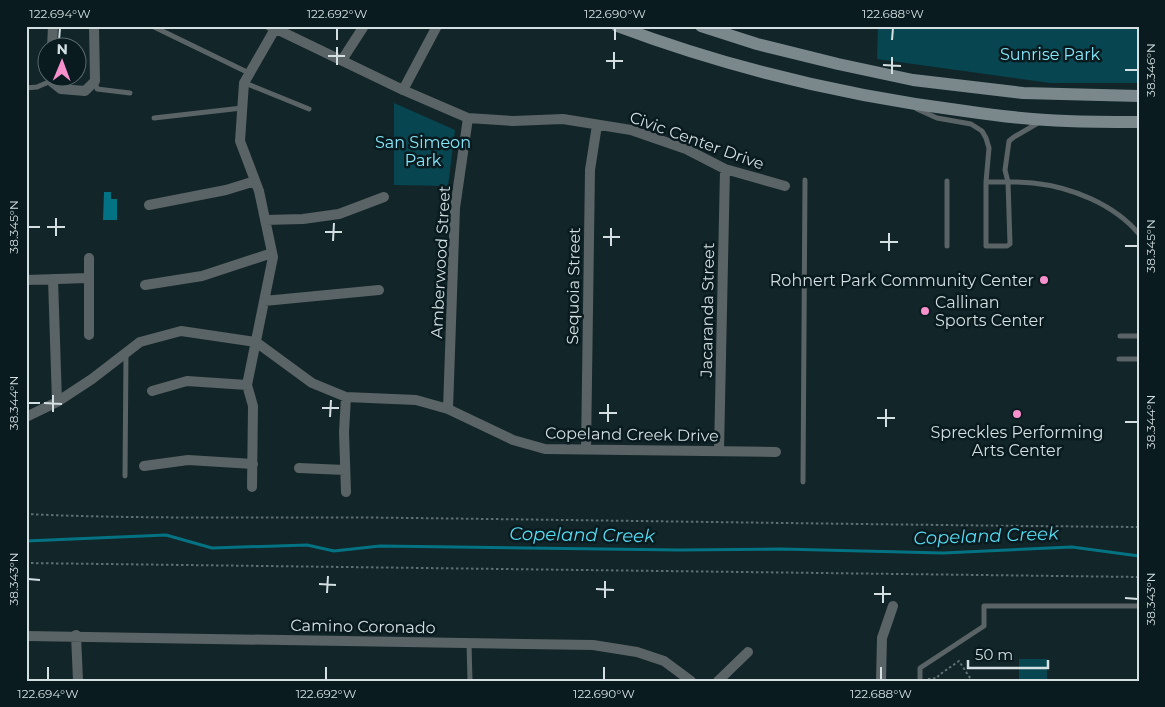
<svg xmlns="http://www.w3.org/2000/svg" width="1165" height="707" viewBox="0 0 1165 707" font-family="Montserrat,sans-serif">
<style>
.green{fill:#074651}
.water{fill:#037383}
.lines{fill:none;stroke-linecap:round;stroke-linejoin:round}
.stream{stroke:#037383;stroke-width:3}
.path{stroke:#5f6f72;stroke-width:2;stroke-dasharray:2.5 2.5;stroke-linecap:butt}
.service{stroke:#5a6365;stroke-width:5}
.minor{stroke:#5a6365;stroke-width:10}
.secondary{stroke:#7a888b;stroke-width:12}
.ticks{fill:none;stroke:#d3dfe1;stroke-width:2}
.poi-dot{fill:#f790cd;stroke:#091b1f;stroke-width:2}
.labels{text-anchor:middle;stroke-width:5;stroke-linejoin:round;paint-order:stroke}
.park-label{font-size:16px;fill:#87e7fa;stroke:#091b1f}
.street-label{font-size:16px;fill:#d3dfe1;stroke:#091b1f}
.poi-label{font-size:16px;fill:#d3dfe1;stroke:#091b1f;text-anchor:end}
.water-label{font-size:18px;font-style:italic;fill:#57dbf3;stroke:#091b1f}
.neatline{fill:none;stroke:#d3dfe1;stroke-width:2}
.ticks-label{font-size:12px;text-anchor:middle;fill:#d3dfe1}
</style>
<rect width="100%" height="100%" fill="#122528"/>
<path class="green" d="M878 26H1139V83H1050L877 59Z
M394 103 455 130 448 186 394 185Z
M1019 659H1047V681H1019Z"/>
<path class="water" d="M104 192H111V199H117V220H103Z"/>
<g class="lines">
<path class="stream" d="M26 541 166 535 212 548 307 545 334 551 380 546 680 550 781 549 943 553 1072 547 1139 556"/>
<path class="path" d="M26 514C155 520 283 516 412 518 654 521 896 525 1139 527
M26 563 1139 577
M928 679 937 678 939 675 959 661 972 681"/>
<path class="service" d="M152 26 249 73
M95 81 97 89 130 93
M245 83 309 109
M26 88 37 87 51 81
M917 109 937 118 971 124 982 131 986 138 989 148 986 182V246H1007L1010 244 1008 182 1005 170 1009 141 1014 137 1038 123
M154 118 242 108
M947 181V246
M986 182C1001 182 1017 181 1033 183 1071 187 1114 204 1139 234
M1120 336H1139
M1119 359H1139
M125 476 126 354
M803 482 805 180
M469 643 470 681
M920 681V668L984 626V606H1139"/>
<path class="minor" d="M270 26 403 90 468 118 513 121 563 119 631 130 686 149 725 169 785 186
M52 48 53 26
M342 60 364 26
M51 78V81L61 89 85 91 95 81 94 26
M403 90 437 26
M149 205 226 190 255 181
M265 220 303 219 339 214 384 197
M53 279 57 402
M26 280 88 278
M145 285 202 276 272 253
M264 301 379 290
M89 335V258
M152 391 187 381 247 385
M346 397 344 432 346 492
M448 409 455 208 468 118
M26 417 57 402 92 379 140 342 181 331 256 342 312 383 346 397 416 400 448 409 513 440 545 449 776 452
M586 449 590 170 597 125
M719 451 725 169
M144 466 188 460 253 464
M299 468 345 470
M252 487 253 406 247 385 273 257 259 191 240 141 244 83 275 29
M76 635 78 681
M26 636 593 645 637 652 664 661 691 681
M718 681 748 652
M881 681 882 638 893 606"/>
<path class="secondary" d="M617 26C729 68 846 96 965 111 999 116 1033 120 1067 121 1091 122 1115 122 1139 122
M701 26 757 44 838 64 913 80 1023 93 1139 96"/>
</g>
<path class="ticks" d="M59 40 60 28M337 40V28M615 40V28M892 40 893 28M328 56H345M606 61H623M337 65V47M883 65 901 66M614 69V52M1125 70H1138M892 74V57M28 227H40M47 227H65M325 232H342M56 236V218M603 237H620M333 241 334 223M880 242H898M611 246V228M1125 246H1138M889 251V233M28 403H40M44 403 62 404M322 408H339M53 412V395M599 413H617M330 417 331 400M877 418H895M608 422V404M1125 422H1138M886 427V409M28 579 40 580M319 584 336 585M596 589 614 590M327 593 328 576M874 594H891M605 598V581M1125 598 1138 599M883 603V586M48 680V667M326 680V667M604 680V667M881 680V667"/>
<g class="poi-dot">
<circle cx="1044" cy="280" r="5"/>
<circle cx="925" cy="311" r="5"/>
<circle cx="1017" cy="414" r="5"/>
</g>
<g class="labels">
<g class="park-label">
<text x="1050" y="60">Sunrise Park</text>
<text x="423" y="148">San Simeon<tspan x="423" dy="18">Park</tspan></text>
</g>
<g class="street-label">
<text transform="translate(697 140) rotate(20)" y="6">Civic Center Drive</text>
<text transform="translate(440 262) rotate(-87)" y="6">Amberwood Street</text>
<text transform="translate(573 286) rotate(-89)" y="6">Sequoia Street</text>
<text transform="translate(707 310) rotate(-89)" y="6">Jacaranda Street</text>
<text transform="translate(632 434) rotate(1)" y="6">Copeland Creek Drive</text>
<text transform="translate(363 626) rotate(1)" y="6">Camino Coronado</text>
</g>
<g class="poi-label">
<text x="1034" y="286">Rohnert Park Community Center</text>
<text x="935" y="308" text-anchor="start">Callinan<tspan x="935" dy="18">Sports Center</tspan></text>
<text x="1017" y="438" text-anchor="middle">Spreckles Performing<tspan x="1017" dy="18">Arts Center</tspan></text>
</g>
<g class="water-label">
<text transform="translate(582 535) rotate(1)" y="6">Copeland Creek</text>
<text transform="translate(986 536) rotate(-2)" y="6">Copeland Creek</text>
</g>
</g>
<rect width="1165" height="707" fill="none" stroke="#091b1f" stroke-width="55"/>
<g transform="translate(62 62) rotate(1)"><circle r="24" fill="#091b1f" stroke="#5a696d"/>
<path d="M0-4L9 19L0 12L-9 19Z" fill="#f790cd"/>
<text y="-8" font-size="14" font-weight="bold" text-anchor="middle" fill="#d3dfe1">N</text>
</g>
<path d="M968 660v8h80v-8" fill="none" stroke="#d3dfe1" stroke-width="2.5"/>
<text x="975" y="660" font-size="15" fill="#d3dfe1" stroke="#091b1f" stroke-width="4" paint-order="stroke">50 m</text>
<rect x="28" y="28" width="1110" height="652" class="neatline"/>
<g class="ticks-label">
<text x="60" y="18">122.694°W</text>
<text x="337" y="18">122.692°W</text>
<text x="615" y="18">122.690°W</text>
<text x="893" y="18">122.688°W</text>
<text transform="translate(1151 70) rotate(-90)" y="4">38.346°N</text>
<text transform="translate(14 227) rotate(-90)" y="4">38.345°N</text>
<text transform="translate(1151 246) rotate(-90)" y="4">38.345°N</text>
<text transform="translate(14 403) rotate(-90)" y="4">38.344°N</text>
<text transform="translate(1151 422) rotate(-90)" y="4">38.344°N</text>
<text transform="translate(14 579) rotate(-90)" y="4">38.343°N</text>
<text transform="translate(1151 599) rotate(-90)" y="4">38.343°N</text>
<text x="48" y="698">122.694°W</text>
<text x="326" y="698">122.692°W</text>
<text x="604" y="698">122.690°W</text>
<text x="881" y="698">122.688°W</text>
</g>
</svg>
